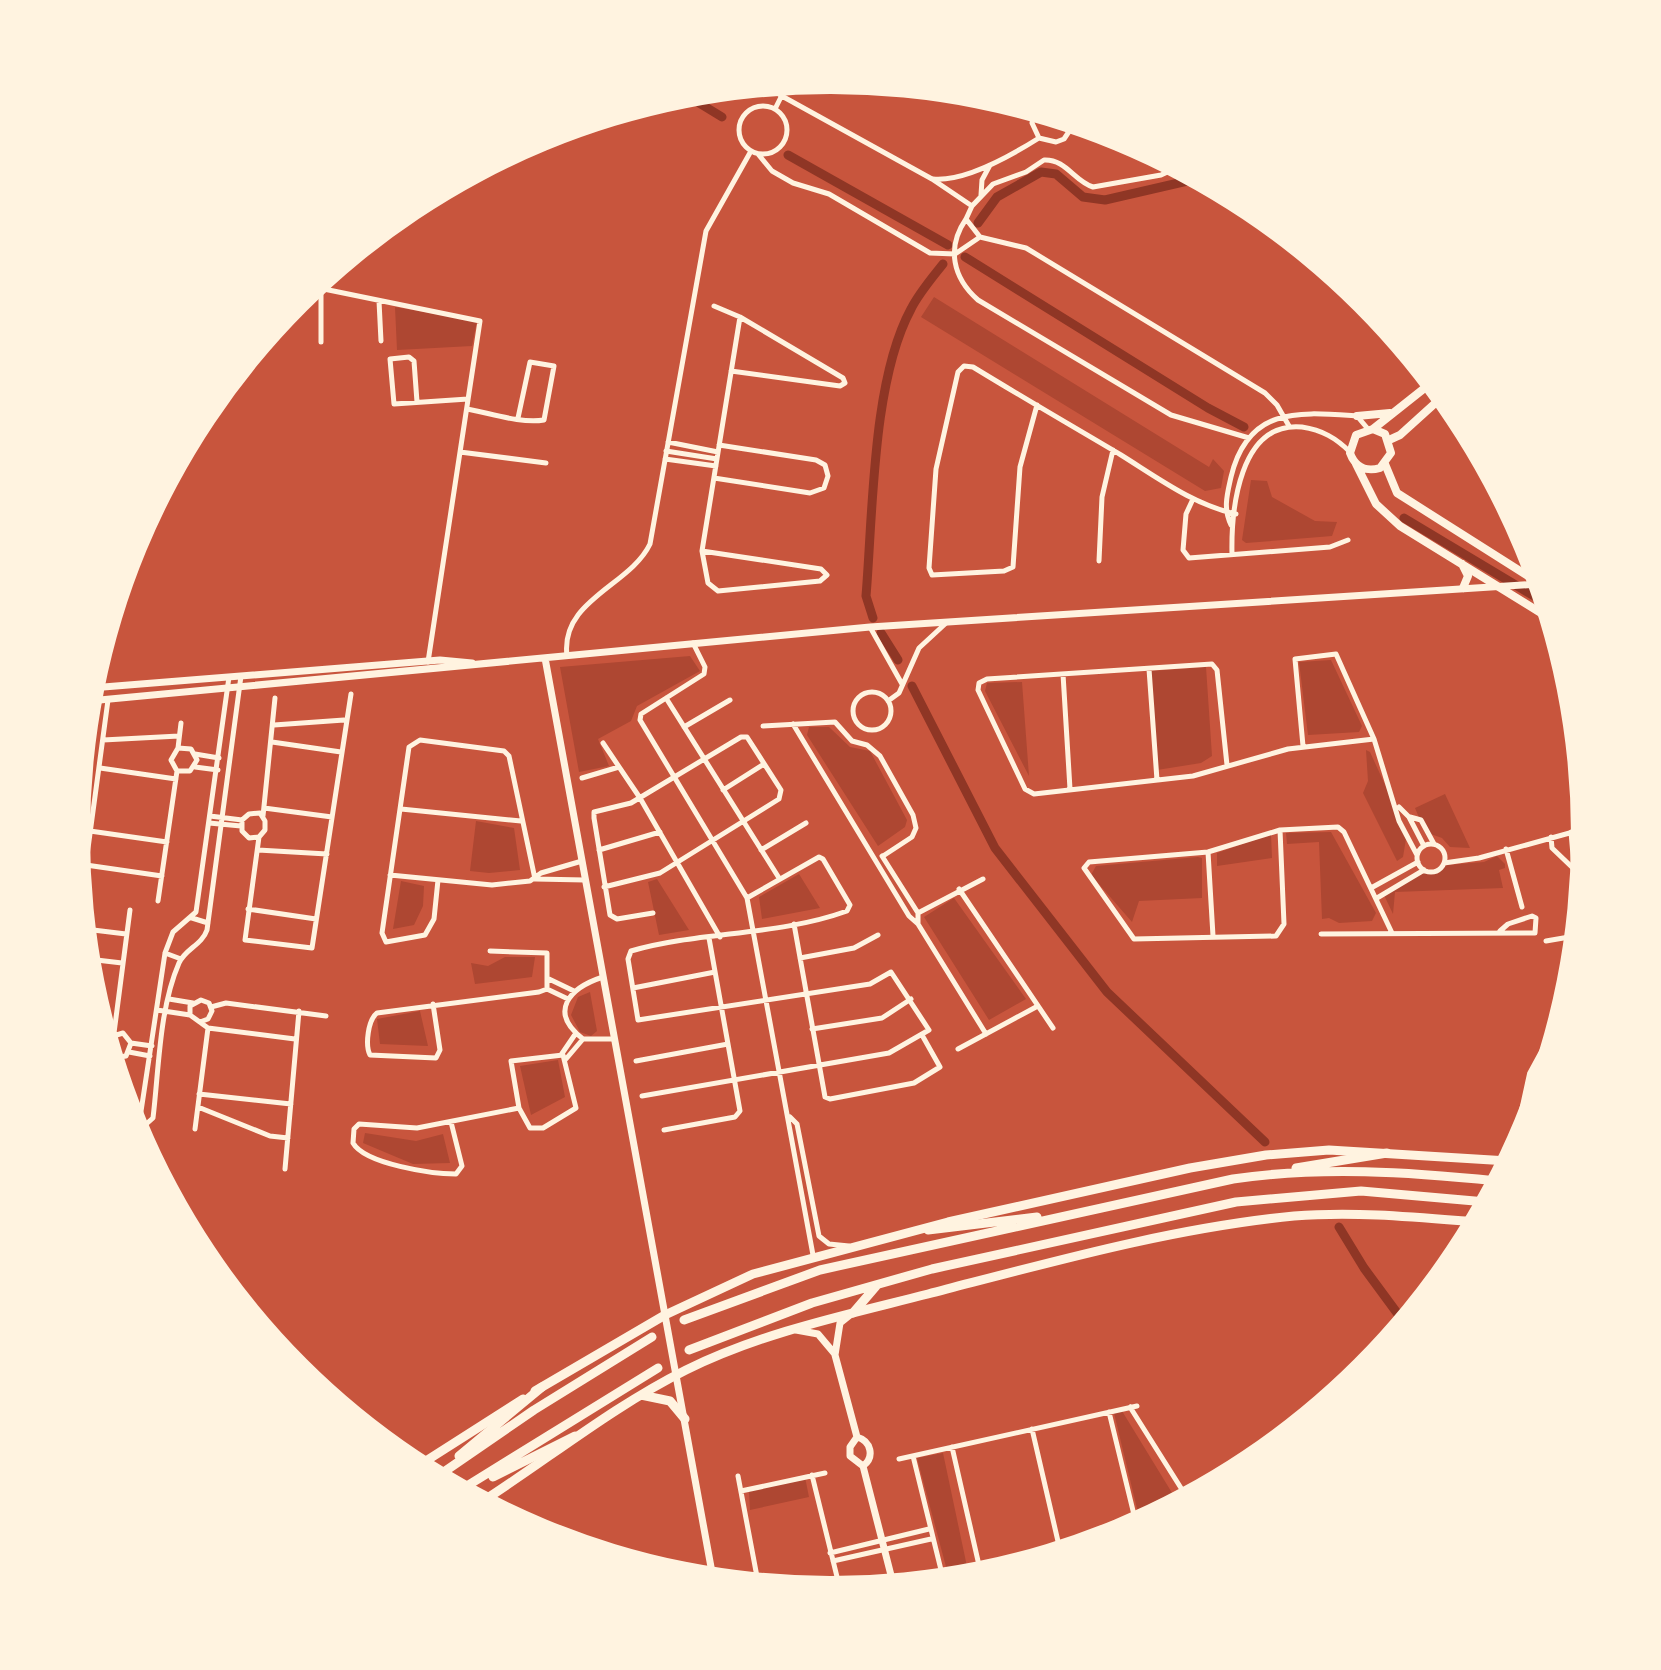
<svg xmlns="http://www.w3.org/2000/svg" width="1661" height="1670" viewBox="0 0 1661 1670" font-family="Figtree,sans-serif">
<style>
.green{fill:#ae4732}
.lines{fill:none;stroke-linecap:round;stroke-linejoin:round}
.canal{stroke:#8f3625;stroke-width:9}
.minor{stroke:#fff3e0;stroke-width:5}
.tertiary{stroke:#fff3e0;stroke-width:7}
.secondary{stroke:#fff3e0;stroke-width:8}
.primary{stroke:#fff3e0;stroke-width:9}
.trunk{stroke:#fff3e0;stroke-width:9}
</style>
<rect width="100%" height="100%" fill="#c8553d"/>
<path class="green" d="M934 297 1209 467 1213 459 1224 471 1221 488 1205 491 921 317Z
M395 307 477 321 472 346 397 350Z
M1251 480 1267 481 1272 497 1315 521 1337 522 1332 536 1246 543 1242 540Z
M690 656 700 671 637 706 631 721 598 739 609 766 579 772 560 667Z
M1331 660 1362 726 1359 732 1308 735 1299 662Z
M1206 667 1212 756 1201 763 1157 770 1151 671Z
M1022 682 1029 776 985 691 987 683Z
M809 727H829L850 747 870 751 907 820 905 827 878 846 807 735Z
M1366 750 1370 752 1407 833 1403 857 1397 861 1363 793 1368 781Z
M1445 794 1470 848 1450 847 1442 838 1425 832 1415 808Z
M476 821 514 828 520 870 489 873 470 871Z
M1331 832 1376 913 1372 921 1339 923 1329 918 1322 919 1319 842 1287 844 1286 833Z
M1271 834 1272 858 1217 866V853Z
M1497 856 1505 864V868L1499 870 1503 888 1395 892 1393 914 1384 895 1424 872H1437L1447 865 1484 862Z
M1198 857 1202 858V898L1139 901 1132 922 1091 875 1096 866Z
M799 874 820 908 762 919 759 897Z
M657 879 689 930 659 935 648 882Z
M401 881 424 886 423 906 414 925 393 929Z
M954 898 1026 999 989 1020 924 917Z
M505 957H535L532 977 475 984 471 963 488 966Z
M590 992 597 1031 591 1036 580 1032 571 1015 578 997Z
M420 1011 428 1046 380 1044 377 1019Z
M558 1060 565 1097 531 1115 520 1066Z
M365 1133 416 1141 443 1134 450 1163 413 1164 363 1143Z
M1122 1411 1177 1501 1140 1521 1114 1413Z
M943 1453 969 1576 949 1578 917 1458Z
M805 1477 809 1497 750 1510 749 1491Z"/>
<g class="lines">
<path class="canal" d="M686 95 722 117
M788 155 948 245
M978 223 997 197 1041 172 1056 174 1083 197 1105 200 1196 179
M965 257 1208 408 1244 427
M1404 518 1544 602
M873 618 866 596C873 513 872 381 911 309 919 293 932 278 943 264
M881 633 898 660
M912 686 995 848 1107 992 1265 1142
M1339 1227 1364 1268 1403 1321"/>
<path class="minor" d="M780 95 932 179 972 206 993 184 1026 172 1044 160C1066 159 1074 181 1093 187L1161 175 1176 168
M739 130a24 24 0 1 1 48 0a24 24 0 1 1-48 0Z
M775 109 787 85
M1034 112 1032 123 1039 138 1056 142 1064 139 1074 124
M1101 132 1105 143 1125 141
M758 154 772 171 793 183 829 194 930 253 955 254 980 237
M933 179C965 182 1012 155 1039 138
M981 195 982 180 990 165
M972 206 966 219 980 237 1026 248 1265 393 1277 405 1289 426
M966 219C946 248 953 278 978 300L1171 415 1249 438
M314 287 480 321 428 662
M321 288V342
M379 301 381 341
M714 306 740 317 843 378 845 383 840 386 731 371
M267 346V338
M417 402 414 361 409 357 390 359 394 404 468 399
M1037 405 1020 467 1013 567 1004 571 932 575 929 568 936 469 958 372 964 366 973 367C1022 397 1072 426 1121 455 1158 478 1194 505 1236 514
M467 409C490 413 521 424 544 420L554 366 530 362 518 418
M668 442 718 452
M666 451 717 459
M460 452 546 463
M665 459 716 466
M714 478 810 493 824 488 828 476 825 465 816 460 719 445
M1193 499 1186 514 1183 550 1189 558 1330 547 1348 540
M1231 525C1223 508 1227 495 1231 477 1248 406 1299 412 1357 416L1368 429
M702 551 821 569 827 575 820 581 718 591 708 583Z
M702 551 740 317
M1232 555C1231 510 1239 421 1302 427 1322 430 1336 438 1350 452
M1099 561 1102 497 1113 450
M870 627 902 684
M693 643 705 667 704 674 641 714 640 720 747 898 813 1255
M567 656C560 600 630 586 650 544L706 231 751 151
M1149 669 1157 780
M1063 674 1070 789
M229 677 196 912 173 932 165 953 140 1118 144 1126 153 1118C159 1069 159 1009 179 963 185 949 202 945 207 930L241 676
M853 711a19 19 0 1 1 38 0a19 19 0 1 1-38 0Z
M666 698 779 878
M888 701 899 693 919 648 945 624
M793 724 909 916 918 924 986 1034
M274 725 344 720
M763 726 835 722 852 741 867 745 880 756 913 815 916 828 912 837 883 856
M684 727 730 700
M103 740 179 736
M272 742 341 752
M603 743 640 798 720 937
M1303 746 1295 659 1336 654 1374 739 1399 821 1417 855
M178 748 191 749 197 760 190 771H177L171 760 178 748 181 723
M195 754 219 758
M1227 765 1217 670 1212 664 987 679 979 683 978 690 1025 789 1034 794 1193 776 1288 749 1374 739
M195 767 218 770
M100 768 176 779
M582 778 619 767
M723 790 764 764
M1399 807 1409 817 1424 846
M264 808 332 817
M401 809 521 821
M210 816 242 820 249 814 260 813 265 821V830L259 837 249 838 242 831V820
M263 816 275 698
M1410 817 1421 820 1434 844
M209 823 241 826
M1280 830 1284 924 1276 936 1134 939 1084 868 1089 862 1208 852 1280 830 1338 827 1344 832 1392 933
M90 831 167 842
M1571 832 1574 867
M259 837 245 940 312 948 351 694
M1551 837 1552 848 1575 870 1580 889
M1417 858a14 14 0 1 1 28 0a14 14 0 1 1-28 0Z
M1506 849 1522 907
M258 850 327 854
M599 850 660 832
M761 850 806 823
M1208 852 1213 936
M882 856 918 913V923
M1444 863 1479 858 1584 829
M86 865 162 876
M390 875 492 885 530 881 541 873 582 861
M535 879 585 880
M438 880 434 919 425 935 386 942 382 933 409 747 420 740 504 751 509 756 535 879
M604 887 660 873 779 799 781 790 747 737H741L631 803 594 812V818L610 915 617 919 653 913
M1371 888 1418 862
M959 889 1053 1028
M82 893 108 700
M1377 898 1424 870
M158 901 177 771
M248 909 316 919
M918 913 983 879
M192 918 208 923
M794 924 825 1097 830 1099 914 1083 940 1067 922 1035
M85 929 126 934
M1321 934 1535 933 1536 918 1532 916 1508 924 1500 931
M1546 941 1575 936
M490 951 547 953V989
M165 953 181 959
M800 958 854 948 878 935
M88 959 122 963
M603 977C569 988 548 1012 583 1039H614
M549 979 574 991
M633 988 715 972
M169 999 193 1003
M433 1004 440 1050 436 1058 370 1055C365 1045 368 1020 377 1013L539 992 547 989 568 999
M211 1007 226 1003 326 1016
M157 1010 190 1015
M200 1022 208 1019 212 1011 209 1003 201 1000 190 1006V1015L208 1028 295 1039
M104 1026 114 1027
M812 1029 882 1018 911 999
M114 1033 130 910
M107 1038 123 1033 131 1043 126 1056 113 1058
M131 1043 152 1046
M958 1049 1036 1007
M129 1052 150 1056
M561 1055 576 1033
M563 1055 576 1108 543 1128H530L519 1108 511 1061Z
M566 1059 583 1039
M636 1061 728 1044
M199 1094 291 1104
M642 1096 889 1053 929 1030 891 972 870 984 638 1020 628 959 631 951C701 931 778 936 847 911L850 905 823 859 819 857 747 898
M198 1107 270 1136 288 1138
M790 1117 797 1124 819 1236 829 1244 849 1246
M451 1122 462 1166 456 1174C432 1174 365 1164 353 1143L354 1129 359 1124 417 1128 519 1108
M195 1129 208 1028
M664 1130 735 1117 740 1111 709 938
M285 1169 299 1011
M1130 1407 1186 1496
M1109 1412 1136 1523
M1032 1429 1060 1550
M952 1447 981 1574
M913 1456 943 1578
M899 1459 1137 1406
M812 1475 840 1589
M738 1476 758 1582
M741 1491 825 1473
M830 1553 929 1529
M833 1561 931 1539"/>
<path class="tertiary" d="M545 658 713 1578
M91 688 440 660 472 663
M89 701 870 627 1539 584
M850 1315 840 1323 835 1355 857 1437C871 1441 875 1457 863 1466
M796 1330 818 1334 834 1353
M857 1437 850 1447V1456L863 1466 893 1583"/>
<path class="secondary" d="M1357 416 1390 413
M1373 429 1385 434 1391 453 1380 468C1366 472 1355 467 1350 453L1356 435 1373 429 1431 383
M1389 440 1400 435 1442 397
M1356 464 1376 504 1400 526 1549 618
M1385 464 1397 493 1539 583
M1462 564 1468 576 1463 588
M1515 1147 1531 1074 1556 1028"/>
<path class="primary" d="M535 1391 665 1315 753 1274 948 1222 1190 1168 1266 1155 1329 1150 1508 1161
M641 1395 670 1401 685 1419
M418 1466 523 1399
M483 1501C551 1457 614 1406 686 1370 763 1332 846 1315 928 1294 1048 1263 1171 1228 1294 1216 1354 1211 1415 1217 1475 1222"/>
<path class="trunk" d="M1296 1168 1387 1153
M928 1230 1037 1217
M853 1313 877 1285
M684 1320 820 1270 1233 1179C1321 1166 1409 1172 1497 1181
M689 1350 812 1303 932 1269 1236 1202 1361 1191 1486 1202
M459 1456 542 1387
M438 1476 534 1410 652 1337
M493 1477 575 1436
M462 1489 658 1368"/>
</g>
<path d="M0 0H1661V1670H0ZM830 94H831A740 740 0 0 1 1571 834V836A740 740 0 0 1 831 1576H830A740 740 0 0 1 90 836V834A740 740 0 0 1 830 94Z" fill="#fff3e0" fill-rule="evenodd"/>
</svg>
